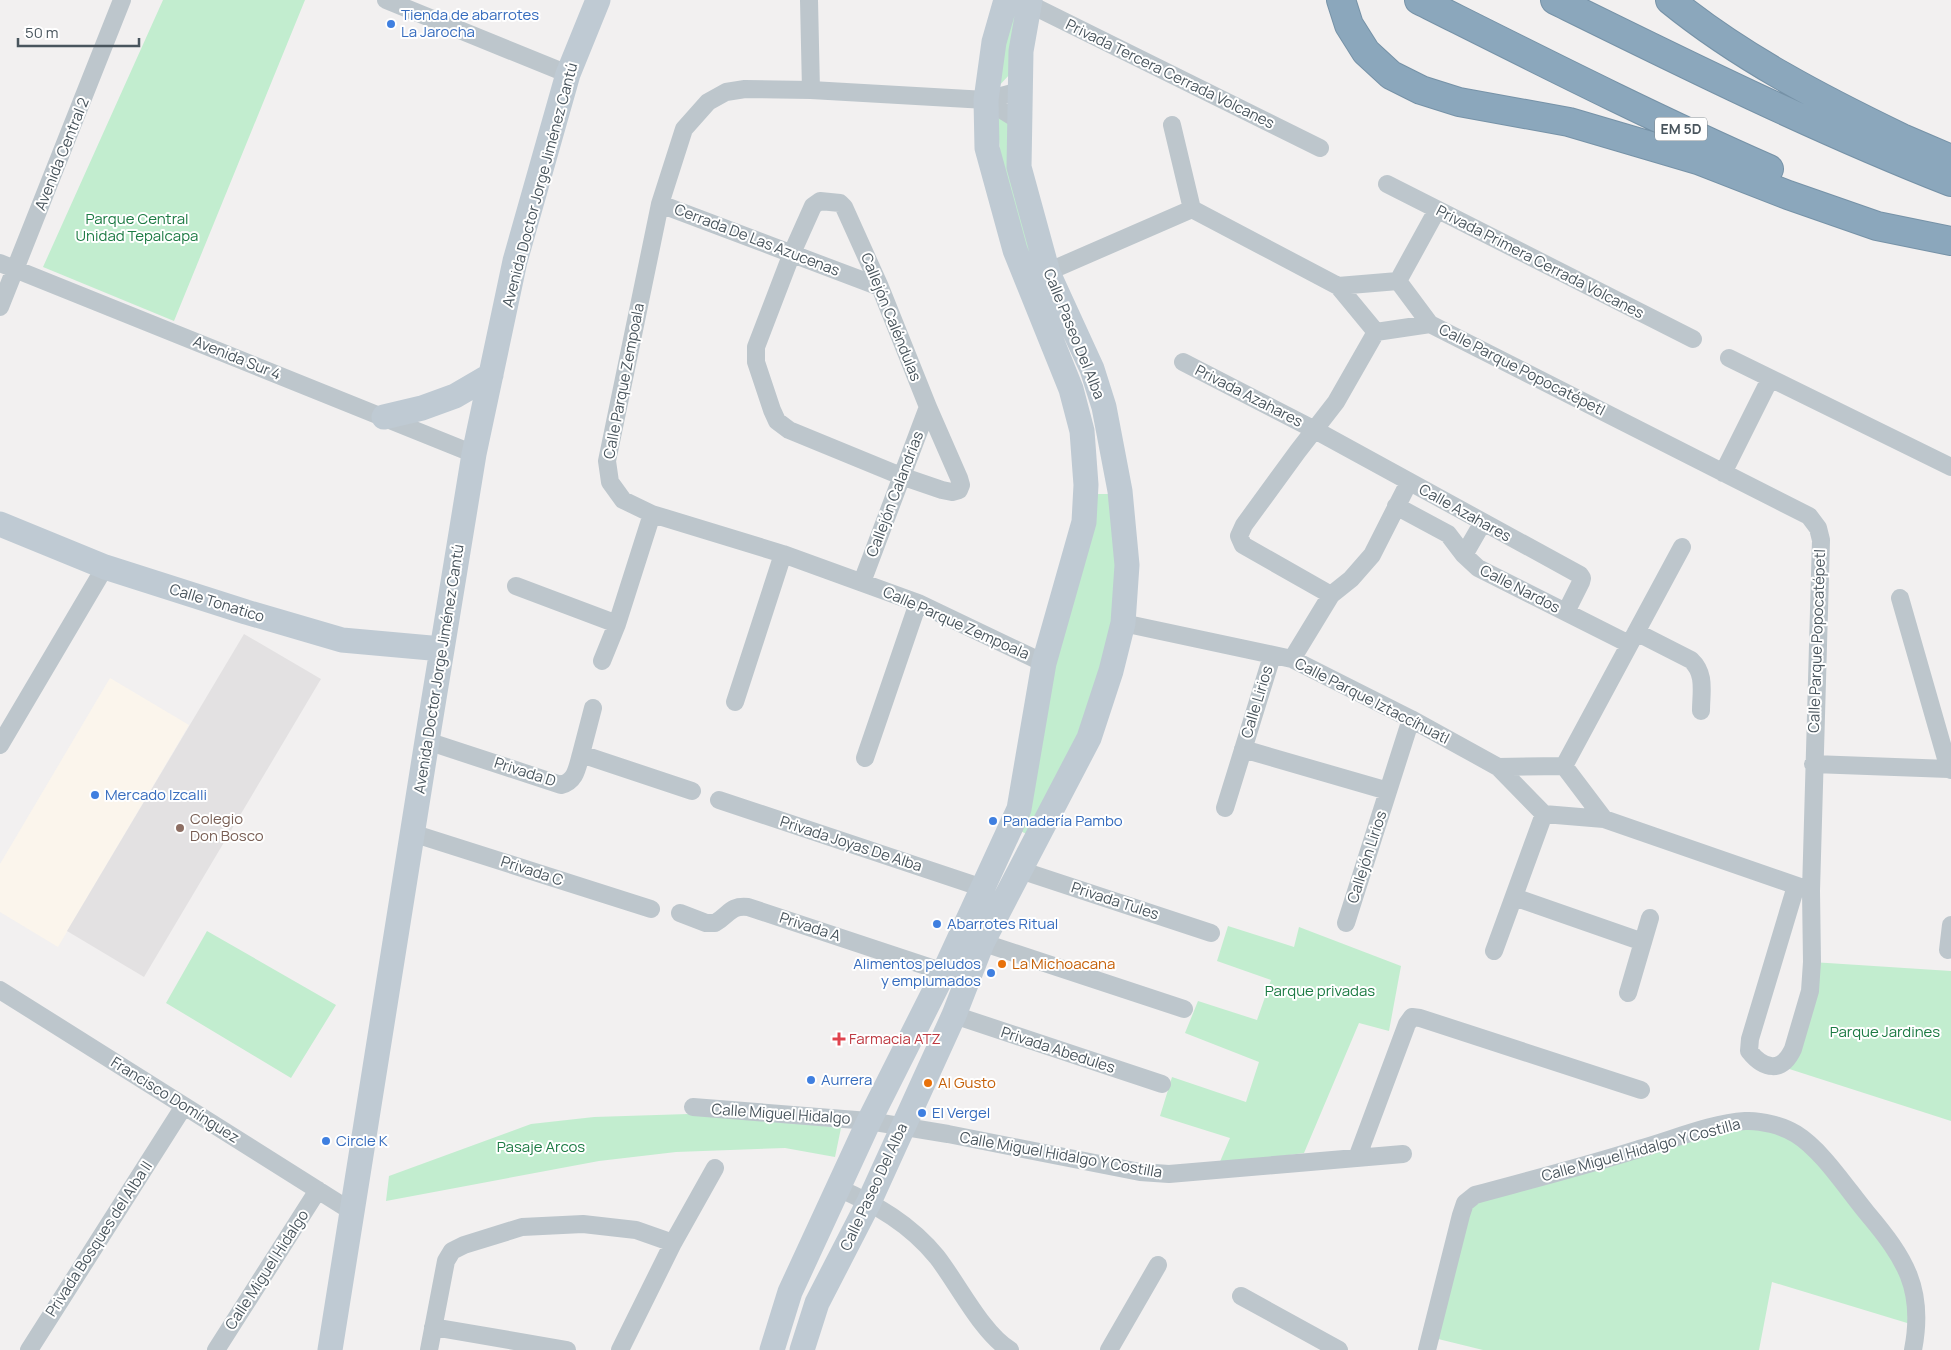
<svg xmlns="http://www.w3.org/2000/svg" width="1951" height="1350" viewBox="0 0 1951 1350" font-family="Manrope,sans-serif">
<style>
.commercial{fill:#fbf5ec}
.education{fill:#e3e1e2}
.green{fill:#c2edcf}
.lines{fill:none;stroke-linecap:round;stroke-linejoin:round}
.highway-casing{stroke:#7692a7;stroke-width:30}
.street{stroke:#bdc6cc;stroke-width:18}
.secondary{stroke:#bfcad3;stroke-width:25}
.highway{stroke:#8ba7bc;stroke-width:28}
.shop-dot{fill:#3f7fe0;stroke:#fff;stroke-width:2}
.education-dot{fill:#8d6e63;stroke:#fff;stroke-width:2}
.food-dot{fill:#e8710a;stroke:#fff;stroke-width:2}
.health-dot{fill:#e0444e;stroke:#fff;stroke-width:2}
.labels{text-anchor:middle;stroke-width:4;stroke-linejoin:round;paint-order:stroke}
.shield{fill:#fff;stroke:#80888e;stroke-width:1}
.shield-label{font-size:14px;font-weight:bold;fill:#49555d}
.shop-label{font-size:15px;fill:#366cbe;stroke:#fff;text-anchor:start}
.street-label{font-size:15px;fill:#49555d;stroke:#fff}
.park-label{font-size:15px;fill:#1d7b44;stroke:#fff}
.education-label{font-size:15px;fill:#785e54;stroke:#fff;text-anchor:start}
.food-label{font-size:15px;fill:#c56008;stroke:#fff;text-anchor:start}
.health-label{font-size:15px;fill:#be3a42;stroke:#fff;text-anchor:start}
</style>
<rect width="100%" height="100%" fill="#f2f0f0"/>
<path class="commercial" d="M110 678 189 725 58 947 0 912V864Z"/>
<path class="education" d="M244 634 321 679 144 977 67 931Z"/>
<path class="green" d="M163 0H305L174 321 43 267Z
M1009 5 1021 9 1011 73 996 89Z
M997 115 1013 120 1043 264 1030 268 1001 163Z
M1095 494H1114L1123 570 1111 664 1033 837 1016 829Z
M1228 926 1294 947 1299 927 1401 966 1389 1031 1359 1023 1304 1153 1219 1164 1230 1138 1160 1116 1172 1077 1246 1102 1259 1062 1185 1033 1198 1001 1257 1020 1271 980 1217 961Z
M207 931 336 1005 291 1078 166 1003Z
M1812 962 1951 971V1121L1780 1066Z
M688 1114 721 1115 841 1128 835 1157 785 1148 676 1152 599 1161 386 1201 389 1176 531 1124 594 1117Z
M1720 1125 1795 1133 1888 1238 1917 1326 1772 1282 1759 1350H1483L1430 1337 1465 1203Z"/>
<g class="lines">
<defs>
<path id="highway" d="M1341 0 1349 25 1366 52 1391 75 1421 90 1459 102 1569 122 1698 160 1788 195 1877 226 1951 241
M1419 0C1535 58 1651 117 1769 169
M1555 0C1685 64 1816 129 1951 182
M1670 0C1740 57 1821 99 1902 138 1918 145 1935 152 1951 159"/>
</defs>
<use href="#highway" class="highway-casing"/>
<path class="street" d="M386 0 568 74
M809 0 811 90
M1021 0 1320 148
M1020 91 986 100 811 90 745 89 726 92 708 102 684 129 660 204 607 461 610 482 623 500 652 514 783 554 918 603 1044 663
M986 100 1020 121
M1172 125 1192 209
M1387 184 1693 339
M820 201 840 203 844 207 880 287 928 407 959 478 961 485 959 490 952 492 942 490 901 476 789 430 777 421 772 410 756 362V347L792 253 813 206Z
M660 204 880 287
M0 263 474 454
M1038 276 1192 209 1338 286 1376 332 1430 324
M1398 281 1437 210
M1338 286 1398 281 1430 324 1809 516 1818 528 1821 540 1811 891 1812 962 1810 991 1793 1049C1782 1073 1764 1070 1749 1051L1750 1039 1796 886
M0 307 122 0
M1729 358 1951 467
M1183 362 1315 430 1580 575 1582 578 1581 582 1566 612
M1723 473 1770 379
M1396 506 1448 534 1464 555 1478 568 1629 644
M1464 555 1483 522
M862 582 928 407
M516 586 617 624
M1331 595 1243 545 1239 536 1244 525 1298 451 1336 402 1376 332
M1900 598 1949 769 1951 770
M1123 623 1292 659 1411 719 1498 767 1544 814 1604 819 1806 889
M1636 632 1691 660C1706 674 1701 692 1701 711
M1292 659 1331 595 1351 579 1372 555 1409 482
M602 661 617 624 652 514
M735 702 783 554
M427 741 561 785C576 781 577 768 581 754L692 791
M0 745 105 567
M1243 749 1388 791
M581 754 593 708
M865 758 918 603
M1813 764 1949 769
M1564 766 1682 547
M1498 767 1564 766 1604 819
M719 800 983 888
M1225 808 1272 656
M412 833 651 909
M1020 870 1211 933
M1514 897 1643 942
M680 913 706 923H715C729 915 730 905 748 907L944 972
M1346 923 1411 719
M972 939 1184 1009
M1948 950 1951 925
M1494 951 1544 814
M0 990 351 1211
M1628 993 1650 918
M954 1015 1162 1084
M693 1107 869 1121 948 1134 1140 1172 1169 1174 1403 1154
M1357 1158 1407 1024 1412 1017 1420 1018 1641 1090
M838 1188C877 1205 910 1224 937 1257 958 1284 982 1333 1010 1350
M1241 1296 1339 1350
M433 1327 567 1350
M29 1350 184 1106
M216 1350 318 1190
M429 1350 446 1261 452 1251 464 1245 522 1227 583 1224 636 1230 673 1243
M620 1350 673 1243 715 1168
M1109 1350 1158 1265
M1427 1350 1461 1215 1465 1203 1475 1195C1530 1180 1585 1166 1639 1149 1672 1140 1711 1123 1745 1121 1761 1120 1783 1126 1796 1134 1822 1150 1847 1189 1867 1213 1905 1258 1925 1289 1913 1350"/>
<path class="secondary" d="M384 417 422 408 455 396 491 375
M0 524 105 567 246 612 342 640 442 649
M330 1350 427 741 474 454 515 261 568 74 598 0
M772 1350 790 1292 869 1121 944 972 1019 809 1044 663 1084 522 1086 485 1082 431 1071 389 1015 250 987 148 986 100 994 42 1006 0
M802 1350 817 1303 869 1202 954 1015 982 943 1089 738 1111 671 1123 623 1127 565 1120 491 1104 407 1092 369 1048 273 1019 167 1021 51 1030 0"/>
<use href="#highway" class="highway"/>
</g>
<g class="shop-dot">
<circle cx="391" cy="24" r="5"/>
<circle cx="95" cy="795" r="5"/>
<circle cx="993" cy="821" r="5"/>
<circle cx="937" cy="924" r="5"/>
<circle cx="991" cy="973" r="5"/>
<circle cx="811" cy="1080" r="5"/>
<circle cx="922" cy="1113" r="5"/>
<circle cx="326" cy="1141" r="5"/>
</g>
<circle class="education-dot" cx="180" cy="828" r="5"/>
<g class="food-dot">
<circle cx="1002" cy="964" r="5"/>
<circle cx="928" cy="1083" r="5"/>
</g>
<path class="health-dot" d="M836.5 1031.5h5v5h5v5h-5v5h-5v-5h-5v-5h5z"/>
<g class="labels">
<rect class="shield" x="1655" y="117.5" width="52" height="23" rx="4"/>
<g class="shield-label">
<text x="1681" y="134">EM 5D</text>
</g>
<g class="shop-label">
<text x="401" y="20">Tienda de abarrotes<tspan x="401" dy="17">La Jarocha</tspan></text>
<text x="105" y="800">Mercado Izcalli</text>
<text x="1003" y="826">Panadería Pambo</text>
<text x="947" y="929">Abarrotes Ritual</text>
<text x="981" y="969" text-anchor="end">Alimentos peludos<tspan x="981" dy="17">y emplumados</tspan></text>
<text x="821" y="1085">Aurrera</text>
<text x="932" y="1118">El Vergel</text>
<text x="336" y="1146">Circle K</text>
</g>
<g class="street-label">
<text transform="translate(1170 74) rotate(26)" y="5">Privada Tercera Cerrada Volcanes</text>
<text transform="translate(62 154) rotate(-68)" y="5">Avenida Central 2</text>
<text transform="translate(540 185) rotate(-75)" y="5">Avenida Doctor Jorge Jiménez Cantú</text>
<text transform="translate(757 240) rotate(21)" y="5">Cerrada De Las Azucenas</text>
<text transform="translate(1540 262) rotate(27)" y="5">Privada Primera Cerrada Volcanes</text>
<text transform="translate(891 317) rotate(68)" y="5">Callejón Caléndulas</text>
<text transform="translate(1074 334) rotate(68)" y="5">Calle Paseo Del Alba</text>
<text transform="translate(237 358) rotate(22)" y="5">Avenida Sur 4</text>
<text transform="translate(1522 370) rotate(27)" y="5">Calle Parque Popocatépetl</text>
<text transform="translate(624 381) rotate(-79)" y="5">Calle Parque Zempoala</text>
<text transform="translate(1249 396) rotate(27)" y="5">Privada Azahares</text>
<text transform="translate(895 494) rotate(-69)" y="5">Callejón Calandrias</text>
<text transform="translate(1465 513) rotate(29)" y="5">Calle Azahares</text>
<text transform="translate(1520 589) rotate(27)" y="5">Calle Nardos</text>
<text transform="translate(217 603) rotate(17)" y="5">Calle Tonatico</text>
<text transform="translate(956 623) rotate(24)" y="5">Calle Parque Zempoala</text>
<text transform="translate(1817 641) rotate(-88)" y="5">Calle Parque Popocatépetl</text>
<text transform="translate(439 669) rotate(-81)" y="5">Avenida Doctor Jorge Jiménez Cantú</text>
<text transform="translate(1372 701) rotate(27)" y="5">Calle Parque Iztaccíhuatl</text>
<text transform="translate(1257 702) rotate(-73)" y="5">Calle Lirios</text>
<text transform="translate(525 772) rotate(18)" y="5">Privada D</text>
<text transform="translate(851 844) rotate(18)" y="5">Privada Joyas De Alba</text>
<text transform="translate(1367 857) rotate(-72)" y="5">Callejón Lirios</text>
<text transform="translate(532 871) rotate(18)" y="5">Privada C</text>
<text transform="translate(1115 901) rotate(18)" y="5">Privada Tules</text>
<text transform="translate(810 927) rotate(18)" y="5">Privada A</text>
<text transform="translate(1058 1050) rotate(18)" y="5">Privada Abedules</text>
<text transform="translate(175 1100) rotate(32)" y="5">Francisco Domínguez</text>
<text transform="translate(781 1114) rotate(4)" y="5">Calle Miguel Hidalgo</text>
<text transform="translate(1641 1150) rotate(-15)" y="5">Calle Miguel Hidalgo Y Costilla</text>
<text transform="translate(1061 1155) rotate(10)" y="5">Calle Miguel Hidalgo Y Costilla</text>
<text transform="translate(874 1187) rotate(-65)" y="5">Calle Paseo Del Alba</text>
<text transform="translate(99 1239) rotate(-57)" y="5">Privada Bosques del Alba II</text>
<text transform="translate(267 1270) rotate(-57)" y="5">Calle Miguel Hidalgo</text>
</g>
<g class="park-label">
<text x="137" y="224">Parque Central<tspan x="137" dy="17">Unidad Tepalcapa</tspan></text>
<text x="1320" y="996">Parque privadas</text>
<text x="1885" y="1037">Parque Jardines</text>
<text x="541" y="1152">Pasaje Arcos</text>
</g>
<g class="education-label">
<text x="190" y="824">Colegio<tspan x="190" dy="17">Don Bosco</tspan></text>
</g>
<g class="food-label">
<text x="1012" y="969">La Michoacana</text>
<text x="938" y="1088">Al Gusto</text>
</g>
<g class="health-label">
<text x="849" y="1044">Farmacia ATZ</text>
</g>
</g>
<path d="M18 38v8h121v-8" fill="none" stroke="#49555d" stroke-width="2.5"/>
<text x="25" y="38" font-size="15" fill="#49555d" stroke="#ffffff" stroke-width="4" paint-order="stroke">50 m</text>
</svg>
